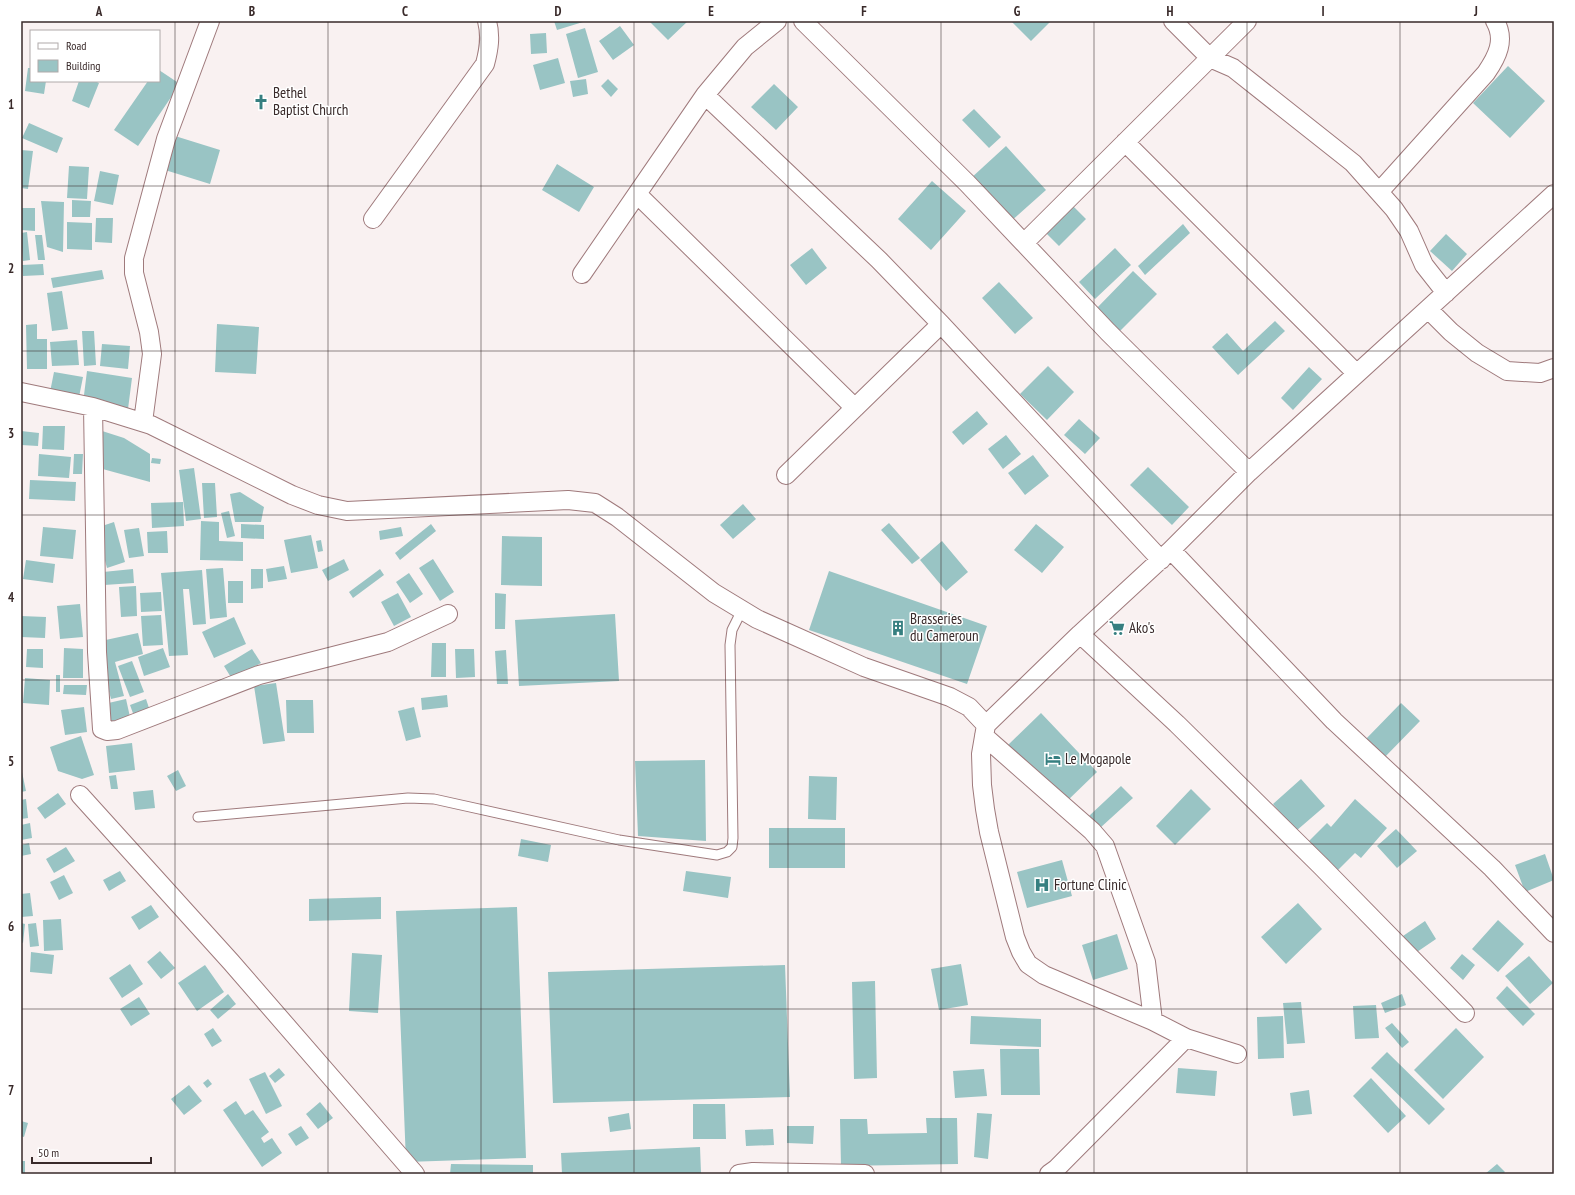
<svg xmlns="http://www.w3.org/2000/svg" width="1575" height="1195" viewBox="0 0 1575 1195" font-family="'PT Sans Narrow',sans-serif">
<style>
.building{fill:#99c4c4}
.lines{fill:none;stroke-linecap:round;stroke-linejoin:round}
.service-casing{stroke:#9f7a7c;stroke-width:11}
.minor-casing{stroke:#9f7a7c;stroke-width:20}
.service{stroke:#fff;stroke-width:9}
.minor{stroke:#fff;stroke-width:18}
.grid{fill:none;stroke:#392a2a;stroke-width:1;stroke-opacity:0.55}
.labels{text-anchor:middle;stroke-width:3;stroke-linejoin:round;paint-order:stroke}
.poi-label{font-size:15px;fill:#392a2a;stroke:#fff;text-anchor:start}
.neatline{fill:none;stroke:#392a2a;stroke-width:1.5}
.grid-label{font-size:13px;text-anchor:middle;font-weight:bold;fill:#392a2a}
</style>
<rect width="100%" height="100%" fill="#f9f1f1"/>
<path class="building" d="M554 21H583V22L557 30Z
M649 21H688L668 40Z
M1011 21H1051L1031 41Z
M620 26 634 45 613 60 599 41Z
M585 28 598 72 578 78 566 34Z
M546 33 547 53 531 54 530 34Z
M558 58 565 83 540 90 533 65Z
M1508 66 1545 101 1510 138 1473 103Z
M28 68H31V81H46L44 94 25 91Z
M159 70 180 84 138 146 114 130 148 81H159Z
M586 79 588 94 573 97 570 81Z
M608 79 618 89 611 97 601 86Z
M79 81H95L99 83 89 108 72 101Z
M774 84 798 107 776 130 751 107Z
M974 109 1001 137 989 148 962 120Z
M29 123 63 138 57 153 22 138Z
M175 136 220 150 210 184 165 170Z
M1006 146 1046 190 1010 222 970 179Z
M21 150 33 151 28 189 21 188Z
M557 164 594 187 579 212 542 190Z
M69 166 89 167 87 199 67 198Z
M100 171 119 175 113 205 94 201Z
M932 181 966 211 931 250 898 219Z
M72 200 91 201 90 217H72Z
M41 201 64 202 63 252 47 247Z
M1072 205 1086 219 1059 246 1045 232Z
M21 208H35V231L21 230Z
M96 218H113L112 243 95 242Z
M67 222 92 223V250L67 249Z
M1183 224 1190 233 1145 275 1138 266Z
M27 232 30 260 23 261 21 233Z
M1446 234 1467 254 1452 271 1430 251Z
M35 235H42L45 260H38Z
M812 248 827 268 806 285 790 265Z
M1115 248 1131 265 1095 299 1079 282Z
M43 264 44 275 23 276 22 265Z
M102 270 104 279 53 288 51 278Z
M1133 271 1157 294 1118 333 1094 311Z
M999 282 1033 318 1015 334 982 298Z
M62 291 68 329 52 331 47 293Z
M1275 321 1285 331 1238 375 1212 347 1227 333 1243 351Z
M37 324V339H47V369H27L26 325Z
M217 324 259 327 256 374 215 372Z
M82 331H94L96 365 84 366Z
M77 340 79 365 52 366 50 342Z
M102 344 130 346 128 369 100 366Z
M1048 366 1074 392 1047 420 1020 394Z
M1309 367 1322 379 1293 410 1281 398Z
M87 371 132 378 128 409 83 403Z
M54 372 83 377 78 402 49 397Z
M977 411 988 424 963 445 952 432Z
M1079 419 1100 438 1085 454 1064 435Z
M43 426H65L64 450 42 449Z
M99 430 124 438 150 454V482L99 468Z
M21 431 39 433 38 446 21 445Z
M1006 435 1021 454 1003 469 988 449Z
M39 454 71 457 69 478 38 476Z
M74 454H83L82 474H73Z
M1033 455 1049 476 1025 495 1008 473Z
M152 458 161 459 160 464 151 463Z
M1148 467 1189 507 1172 525 1130 485Z
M194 468 201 519 186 521 179 470Z
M30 480 76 482 75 501 29 499Z
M202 483H215L217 517 204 518Z
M240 492 264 507 261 522H235L230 494Z
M183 502 184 526 152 528 151 503Z
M743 504 756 519 733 539 720 525Z
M229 511 235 536 227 538 221 513Z
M201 521 219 522V541L243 542V561L200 560Z
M114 522 125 562 107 568 96 528Z
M889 523 920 558 912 564 881 530Z
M241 524 264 525V539L241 538Z
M431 524 436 531 400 560 395 553Z
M1036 524 1064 547 1042 573 1014 550Z
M43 527 76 530 73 559 40 556Z
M401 527 403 536 380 540 379 531Z
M139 528 144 556 129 558 124 530Z
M167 531 168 553H148L147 532Z
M311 535 318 568 291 573 284 540Z
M502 536 542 537V586L501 585Z
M321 540 323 551 318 552 316 541Z
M942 541 968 572 946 591 920 560Z
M344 559 349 570 328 581 322 570Z
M433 559 454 592 440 601 419 568Z
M26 560 55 564 53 583 23 579Z
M284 566 287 579 268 582 266 569Z
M223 568 227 617 210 619 206 569Z
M133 569 134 583 104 585 103 572Z
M251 569H263V588L251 589Z
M380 569 384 575 353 598 349 592Z
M202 570 206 624 193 625 189 589H183L188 655 169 656 161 573Z
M829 571 987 626 967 684 809 630Z
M409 573 423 594 410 603 396 582Z
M228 581H243V603H228Z
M136 586 137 616 121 617 119 587Z
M161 592 162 611 141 612 140 593Z
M398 593 411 617 394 626 381 602Z
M495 593 506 594 505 629H495Z
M80 604 83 637 60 639 57 606Z
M615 614 619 681 519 686 515 620Z
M161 615 163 645 143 646 141 616Z
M21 616 46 617 45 638 21 637Z
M234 617 246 644 214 658 202 632Z
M138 633 143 654 115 662 124 696 111 699 102 665 101 641Z
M432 643H446V677H431Z
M64 648 83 649V678H63Z
M163 648 170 667 144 676 138 657Z
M27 649H43V668L26 667Z
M252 649 261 663 232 679 224 666Z
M455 649H474L475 677 456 678Z
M506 650 508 684H497L495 651Z
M132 661 144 692 130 697 118 666Z
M56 675H60V692H56Z
M25 678 50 680 49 705 23 703Z
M276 683 285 741 263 744 254 686Z
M64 685H87L86 695 63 694Z
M447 695 448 707 422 710 421 698Z
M126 699 130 717 108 722 104 704Z
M146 699 150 711 134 716 130 705Z
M286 700H313L314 733H287Z
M1401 703 1420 721 1383 759 1364 741Z
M84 707 87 732 65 735 61 710Z
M414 707 421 737 406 741 398 711Z
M1041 713 1097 772 1064 804 1008 745Z
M81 736 94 775 82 779 58 771 50 747Z
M132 743 135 770 109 773 106 746Z
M705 760 706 841 638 836 635 761Z
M178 770 186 786 176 791 167 776Z
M21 772H22L26 791 21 792Z
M116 775 118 789H111L109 776Z
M809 776 837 777 836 820 808 819Z
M1301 779 1325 806 1296 831 1273 804Z
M1121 786 1133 798 1100 828 1089 816Z
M1191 789 1211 809 1175 845 1156 826Z
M153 790 155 808 135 810 133 792Z
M58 793 66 804 45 819 37 808Z
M26 799 28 818 21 819V800Z
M1355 799 1387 828 1361 858 1355 853 1337 871 1308 842 1327 823 1331 827Z
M30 823 32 838 21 840V825Z
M769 828H845V868H769Z
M1396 829 1417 851 1397 868 1377 846Z
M521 839 551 845 548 862 518 856Z
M29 843 31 854 21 856V845Z
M66 847 75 861 54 873 46 859Z
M1545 854 1554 880 1525 892 1515 865Z
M1062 860 1072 896 1027 908 1017 872Z
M120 871 126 881 109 891 103 880Z
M686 871 731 877 728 898 683 891Z
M64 875 73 893 59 900 50 882Z
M30 893 33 916 21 917V894Z
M381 897V919L309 921V899Z
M1298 903 1322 929 1286 964 1261 937Z
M151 905 159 917 139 930 131 917Z
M517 907 526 1158 406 1162 396 911Z
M61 919 63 950 44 951 43 920Z
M1498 920 1524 944 1498 972 1472 949Z
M1425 921 1436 939 1414 954 1403 936Z
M21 923 25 924 23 943 21 942Z
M36 923 39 946 30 947 28 924Z
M1117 934 1128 969 1093 980 1082 945Z
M160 951 175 968 161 979 147 962Z
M31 952 54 955 52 974 30 972Z
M352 953 382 955 378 1013 349 1011Z
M1462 954 1475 965 1463 980 1450 968Z
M1529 956 1553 983 1530 1004 1505 976Z
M130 964 143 984 122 998 109 978Z
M961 964 968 1005 939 1010 931 969Z
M205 965 224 992 197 1011 178 983Z
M785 965 790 1097 553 1103 548 972Z
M875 981 877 1078 854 1079 852 982Z
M1507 986 1535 1014 1523 1026 1496 998Z
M228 994 236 1004 218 1019 210 1010Z
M1402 994 1406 1005 1385 1013 1381 1003Z
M139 997 150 1014 131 1026 120 1009Z
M1301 1002 1305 1043 1287 1044 1283 1003Z
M1376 1005 1379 1038 1355 1039 1353 1006Z
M971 1016 1041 1019V1047L970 1044Z
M1283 1016 1284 1058 1258 1059 1257 1017Z
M1392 1023 1409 1042 1402 1048 1385 1028Z
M213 1028 222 1041 212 1047 204 1034Z
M1456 1028 1484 1057 1443 1099 1414 1070Z
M1000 1049H1039L1040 1095H1001Z
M1387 1052 1445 1109 1429 1125 1371 1068Z
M279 1068 285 1075 275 1083 269 1076Z
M1178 1068 1217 1071 1215 1096 1176 1093Z
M984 1069 987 1096 955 1098 953 1071Z
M265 1072 282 1106 266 1114 249 1079Z
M1371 1078 1406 1116 1388 1133 1353 1096Z
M208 1079 212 1084 207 1088 203 1083Z
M189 1085 202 1101 184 1115 171 1099Z
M1309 1090 1312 1114 1293 1116 1290 1093Z
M236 1101 245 1115 253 1110 269 1132 261 1138 264 1143 272 1138 282 1153 262 1167 223 1110Z
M320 1102 333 1118 318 1129 306 1114Z
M693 1104H725L726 1139H693Z
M629 1113 631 1129 610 1132 608 1117Z
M977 1113 992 1114 988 1159 974 1157Z
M926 1118H957L958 1164 841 1166 840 1119H867L868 1134 927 1133Z
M21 1121 28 1123 24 1137 21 1136Z
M301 1126 309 1138 296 1146 288 1134Z
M787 1126H814L813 1144 787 1143Z
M773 1129 774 1145 746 1146 745 1130Z
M700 1147 701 1173 562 1174 561 1153Z
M21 1161H25V1174H21Z
M451 1164 533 1165V1174H450Z
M1497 1164 1505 1172 1503 1174H1485Z"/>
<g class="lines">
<defs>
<path id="service" d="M198 817 408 798 434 799 619 840 717 855 727 852 732 847 733 838 730 645 732 630 742 610"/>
<path id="minor" d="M803 21 967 183 1108 332 1249 472
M1173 21 1210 58 1233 68 1353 163 1394 209 1409 231 1424 265 1446 293
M705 95 879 260 941 324 1161 560
M1125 142 1356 373
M1379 192 1486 73C1497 57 1506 40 1495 21
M637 194 855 408
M373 219 485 64C489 49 491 36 487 21
M1024 243 1247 21
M582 274 705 95 745 47 777 21
M1428 309 1451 332 1477 353 1507 371 1540 373 1554 368
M21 392 93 407 151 425 292 495 318 505 347 511 568 500 595 503 617 517 714 593 757 619 864 667 950 697 969 707 986 725
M93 407 97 652 102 729 107 731 117 730 259 675 388 642 448 614
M143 422 152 354 149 332 134 273V258L166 139 210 21
M786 475 941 324
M1171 550 1334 721 1492 868 1554 933
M1080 634 1177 724 1321 866 1465 1013
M984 736 1092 831 1105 846 1146 962 1153 1021
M80 795 231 962 415 1174
M1237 1054 1186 1038 1153 1021 1044 975 1028 964 1021 952 1015 937 989 832 985 809 982 785 981 754 986 725 1080 634 1171 550 1249 472 1554 194
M739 1174 753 1172 865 1174
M1049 1174 1056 1169 1186 1038"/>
</defs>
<use href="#service" class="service-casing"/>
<use href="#minor" class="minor-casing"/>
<use href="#service" class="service"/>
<use href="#minor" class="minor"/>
</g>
<path class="grid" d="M175 21V1174M328 21V1174M481 21V1174M634 21V1174M788 21V1174M941 21V1174M1094 21V1174M1247 21V1174M1400 21V1174M21 186H1554M21 351H1554M21 515H1554M21 680H1554M21 844H1554M21 1009H1554"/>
<defs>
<symbol id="church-bare" viewBox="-9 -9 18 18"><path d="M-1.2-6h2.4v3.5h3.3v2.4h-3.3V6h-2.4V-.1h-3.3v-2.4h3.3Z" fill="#367f80" stroke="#fff" stroke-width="2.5" paint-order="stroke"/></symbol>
<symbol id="building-bare" viewBox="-9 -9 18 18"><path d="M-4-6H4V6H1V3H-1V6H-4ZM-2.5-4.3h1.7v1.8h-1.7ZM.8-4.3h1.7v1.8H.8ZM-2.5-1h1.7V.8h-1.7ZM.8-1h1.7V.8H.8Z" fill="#367f80" stroke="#fff" stroke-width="2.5" paint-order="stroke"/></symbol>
<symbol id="supermarket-bare" viewBox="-9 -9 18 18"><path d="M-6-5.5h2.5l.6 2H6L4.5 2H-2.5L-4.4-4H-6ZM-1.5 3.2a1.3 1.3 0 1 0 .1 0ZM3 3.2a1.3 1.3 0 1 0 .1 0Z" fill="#367f80" stroke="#fff" stroke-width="2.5" paint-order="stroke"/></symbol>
<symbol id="hotel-bare" viewBox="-9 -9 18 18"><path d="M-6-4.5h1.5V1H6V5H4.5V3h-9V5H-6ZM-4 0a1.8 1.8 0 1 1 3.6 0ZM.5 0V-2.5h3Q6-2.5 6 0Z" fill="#367f80" stroke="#fff" stroke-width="2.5" paint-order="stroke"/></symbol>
<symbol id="hospital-bare" viewBox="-9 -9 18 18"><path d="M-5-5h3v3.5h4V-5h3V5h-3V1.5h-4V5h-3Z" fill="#367f80" stroke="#fff" stroke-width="2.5" paint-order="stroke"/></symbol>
</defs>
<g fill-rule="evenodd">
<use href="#church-bare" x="250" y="91" width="22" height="22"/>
<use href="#building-bare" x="887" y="617" width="22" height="22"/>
<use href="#supermarket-bare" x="1106" y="617" width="22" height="22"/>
<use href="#hotel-bare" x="1042" y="748" width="22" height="22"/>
<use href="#hospital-bare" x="1031" y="874" width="22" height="22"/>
</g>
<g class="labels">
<g class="poi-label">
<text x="273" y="98">Bethel<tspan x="273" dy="17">Baptist Church</tspan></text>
<text x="910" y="624">Brasseries<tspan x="910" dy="17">du Cameroun</tspan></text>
<text x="1129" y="633">Ako's</text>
<text x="1065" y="764">Le Mogapole</text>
<text x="1054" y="890">Fortune Clinic</text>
</g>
</g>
<rect width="1575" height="1195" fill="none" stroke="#ffffff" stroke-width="44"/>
<rect x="30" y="30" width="130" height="52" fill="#ffffff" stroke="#b0aaaa"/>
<rect x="38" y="43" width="20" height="6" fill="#ffffff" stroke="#b0aaaa"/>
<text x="66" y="50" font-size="12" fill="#392a2a">Road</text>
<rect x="38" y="60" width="20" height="12" fill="#99c4c4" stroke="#b0aaaa"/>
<text x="66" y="70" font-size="12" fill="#392a2a">Building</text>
<path d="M32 1157v6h119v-6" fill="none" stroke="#392a2a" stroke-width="2"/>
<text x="38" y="1157" font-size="12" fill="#392a2a" stroke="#ffffff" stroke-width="3" paint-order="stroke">50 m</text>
<rect x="22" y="22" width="1531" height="1151" class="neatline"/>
<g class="grid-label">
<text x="99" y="16">A</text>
<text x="252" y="16">B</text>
<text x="405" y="16">C</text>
<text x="558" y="16">D</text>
<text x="711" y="16">E</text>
<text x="864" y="16">F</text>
<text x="1017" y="16">G</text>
<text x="1170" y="16">H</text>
<text x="1323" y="16">I</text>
<text x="1476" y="16">J</text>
<text x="11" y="109">1</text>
<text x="11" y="273">2</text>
<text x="11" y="438">3</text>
<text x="11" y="602">4</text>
<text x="11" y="766">5</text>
<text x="11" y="931">6</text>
<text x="11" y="1095">7</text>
</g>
</svg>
